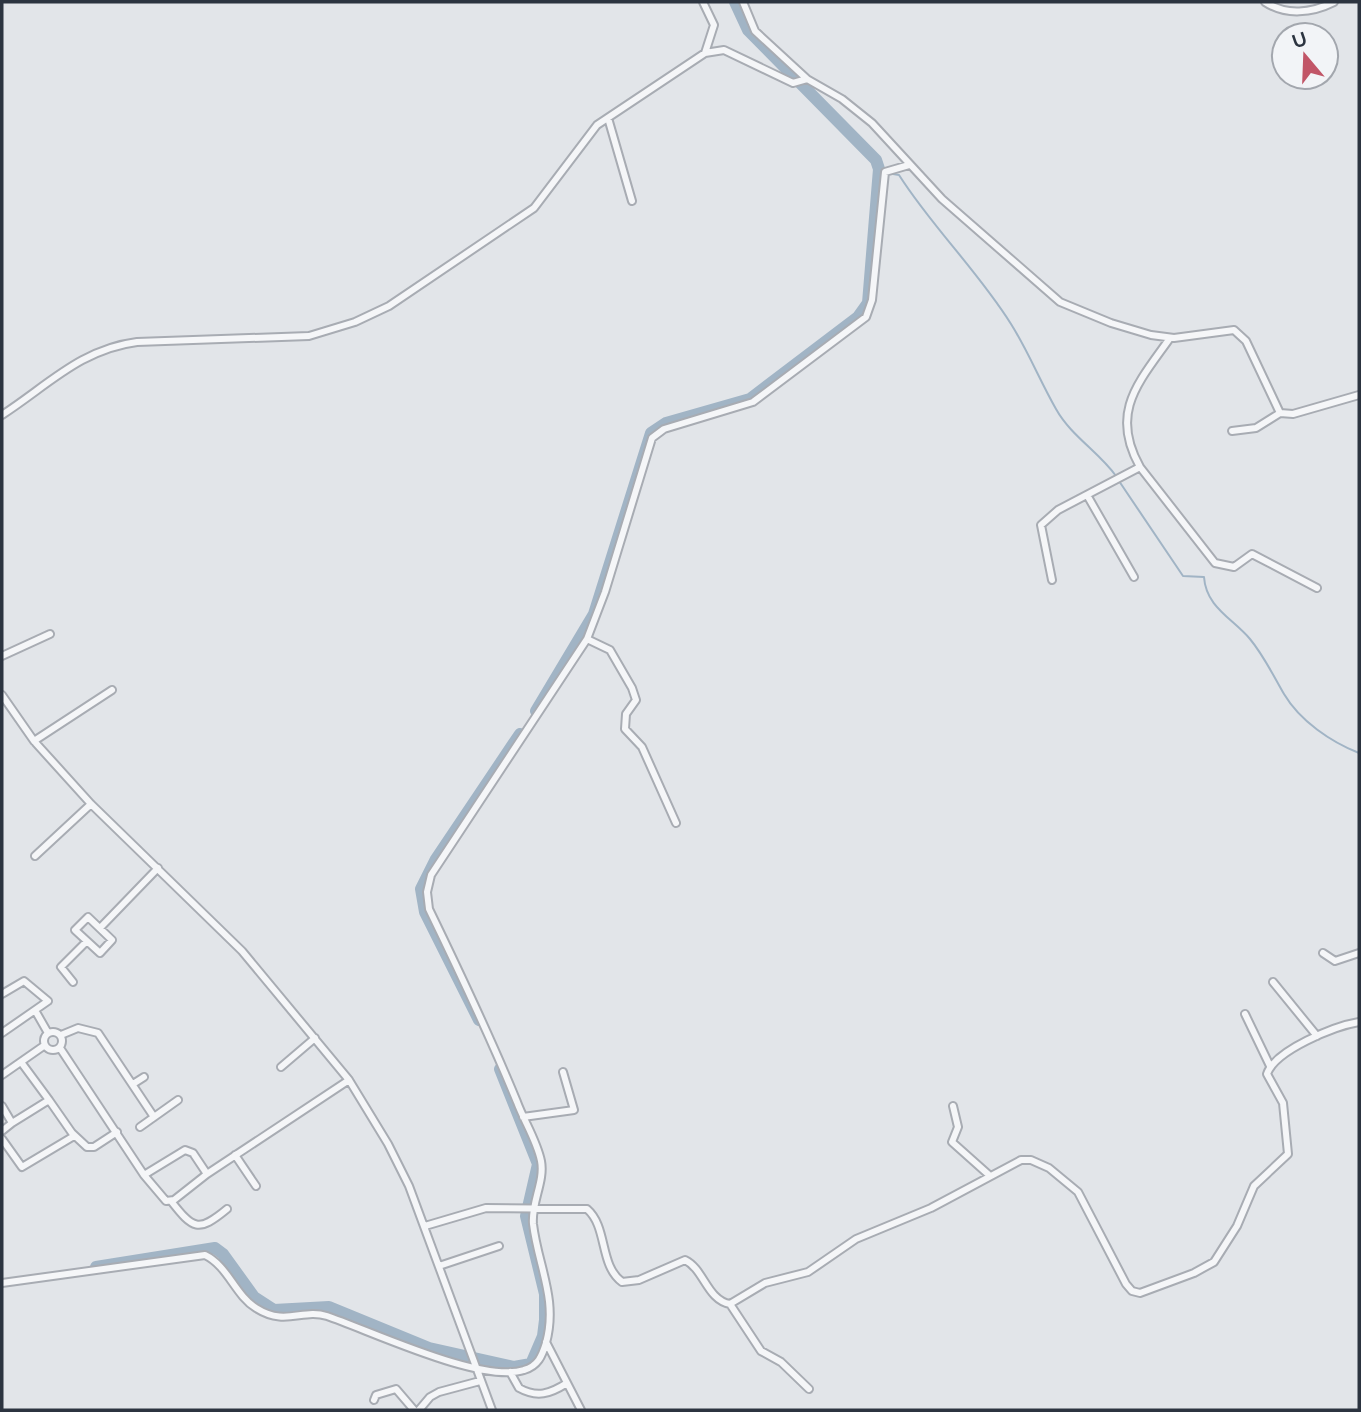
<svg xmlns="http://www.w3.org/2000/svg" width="1361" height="1412" viewBox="0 0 1361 1412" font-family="Raleway,sans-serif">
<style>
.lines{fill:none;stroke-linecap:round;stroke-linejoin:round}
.stream{stroke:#a1b4c5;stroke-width:2}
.river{stroke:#a1b4c5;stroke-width:12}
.minor-casing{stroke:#a8acb3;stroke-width:10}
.minor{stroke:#f5f6f8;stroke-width:6}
</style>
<rect width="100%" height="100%" fill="#e2e5e9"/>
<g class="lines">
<path class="stream" d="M893 174 899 175C932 227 978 271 1011 324 1028 351 1040 381 1056 409 1071 436 1099 452 1116 476
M1119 481 1183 576 1204 577C1206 607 1232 618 1250 639 1264 656 1273 675 1284 694 1300 721 1331 742 1359 753"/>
<path class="river" d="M536 711 594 614 651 433 666 423 750 399 858 317 868 303 879 169 876 160 748 30 735 2
M479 1020 425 912 421 889 436 859 520 734
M96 1267 215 1248 223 1254 254 1297 274 1310 329 1307 429 1348 514 1367 531 1364 543 1336 545 1320V1294L526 1216 538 1164 500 1069"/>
<defs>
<path id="minor" d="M703 2 714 25 705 53
M743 2 755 31 807 79
M1265 2C1286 16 1312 13 1334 2
M608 118 632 201
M2 415C47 386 81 349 137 342L309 336 355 322 389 306 534 208 597 125 705 53 724 50 793 83 807 79 842 99 872 123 942 199 1060 302 1111 323 1151 335 1174 338 1234 330 1246 341 1280 413 1293 414 1359 395
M1232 431 1256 428 1280 413
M1140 467 1215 563 1234 567 1252 554 1317 588
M1087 495 1134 577
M1052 580 1041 525 1058 510 1140 467C1109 412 1139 382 1170 338
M587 639 610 650 632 688 636 700 626 714 625 729 642 747 676 823
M2 656 50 634
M2 695 34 741 91 804 242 951 349 1080 388 1144 409 1186 492 1410
M34 741 112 690
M35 856 91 804
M88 917 112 940 100 953 75 930Z
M100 928 158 868
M1323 953 1335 961 1359 953
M73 982 61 967 87 941
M1273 982 1317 1036
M2 994 24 981 48 1001 2 1033
M36 1012 48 1033
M1245 1014 1270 1066
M44 1041a9 9 0 1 1 18 0a9 9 0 1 1-18 0Z
M61 1035 78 1028 98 1033 154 1117
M60 1048 144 1175 166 1201 174 1200 207 1174 349 1080
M281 1067 315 1038
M2 1075 45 1045
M133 1084 144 1077
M49 1100 72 1133 87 1147H94L117 1132
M2 1106 12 1123 49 1100 21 1062
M953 1106 958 1127 952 1142 989 1175
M523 1117 574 1110 563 1072
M140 1127 178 1100
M2 1131 12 1123
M2 1139 22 1167 74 1136
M235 1155 256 1186
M144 1175 185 1150 193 1153 207 1174
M171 1201C193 1229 198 1233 227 1209
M425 1226 486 1208 587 1209C608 1227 599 1265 622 1282L639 1280 685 1260C704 1269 707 1300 730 1304L765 1283 808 1272 856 1239 931 1208 1021 1160H1031L1049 1168 1078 1192 1126 1284 1132 1291 1140 1293 1194 1273 1214 1262 1237 1226 1254 1186 1288 1154 1283 1103 1267 1074C1275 1050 1335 1026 1359 1022
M439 1266 499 1246
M2 1283 205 1255C228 1266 235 1295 256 1308 286 1327 302 1308 327 1316 371 1331 482 1384 524 1370 538 1366 542 1356 546 1343 558 1299 538 1266 533 1224 531 1203 545 1181 541 1161 537 1141 524 1121 517 1102 490 1036 460 973 429 909L427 892 431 875 587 639 605 592 652 438 664 429 753 402 866 317 872 300 885 172 909 165
M730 1304 761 1351 781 1362 809 1389
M546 1342 581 1410
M510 1372 519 1388C537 1398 550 1394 567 1383
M374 1400 376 1395 396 1389 414 1410
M419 1410 430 1397 439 1392 480 1381"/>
</defs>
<use href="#minor" class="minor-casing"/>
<use href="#minor" class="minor"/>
</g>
<rect width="1361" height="1412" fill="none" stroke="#2c3440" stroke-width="7"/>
<g transform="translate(1305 56) rotate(341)"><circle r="33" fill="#f2f4f7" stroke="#a3a7ae" stroke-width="2"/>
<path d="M0-5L12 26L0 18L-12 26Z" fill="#c15567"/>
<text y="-10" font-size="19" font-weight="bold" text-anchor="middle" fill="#2c3440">U</text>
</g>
</svg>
